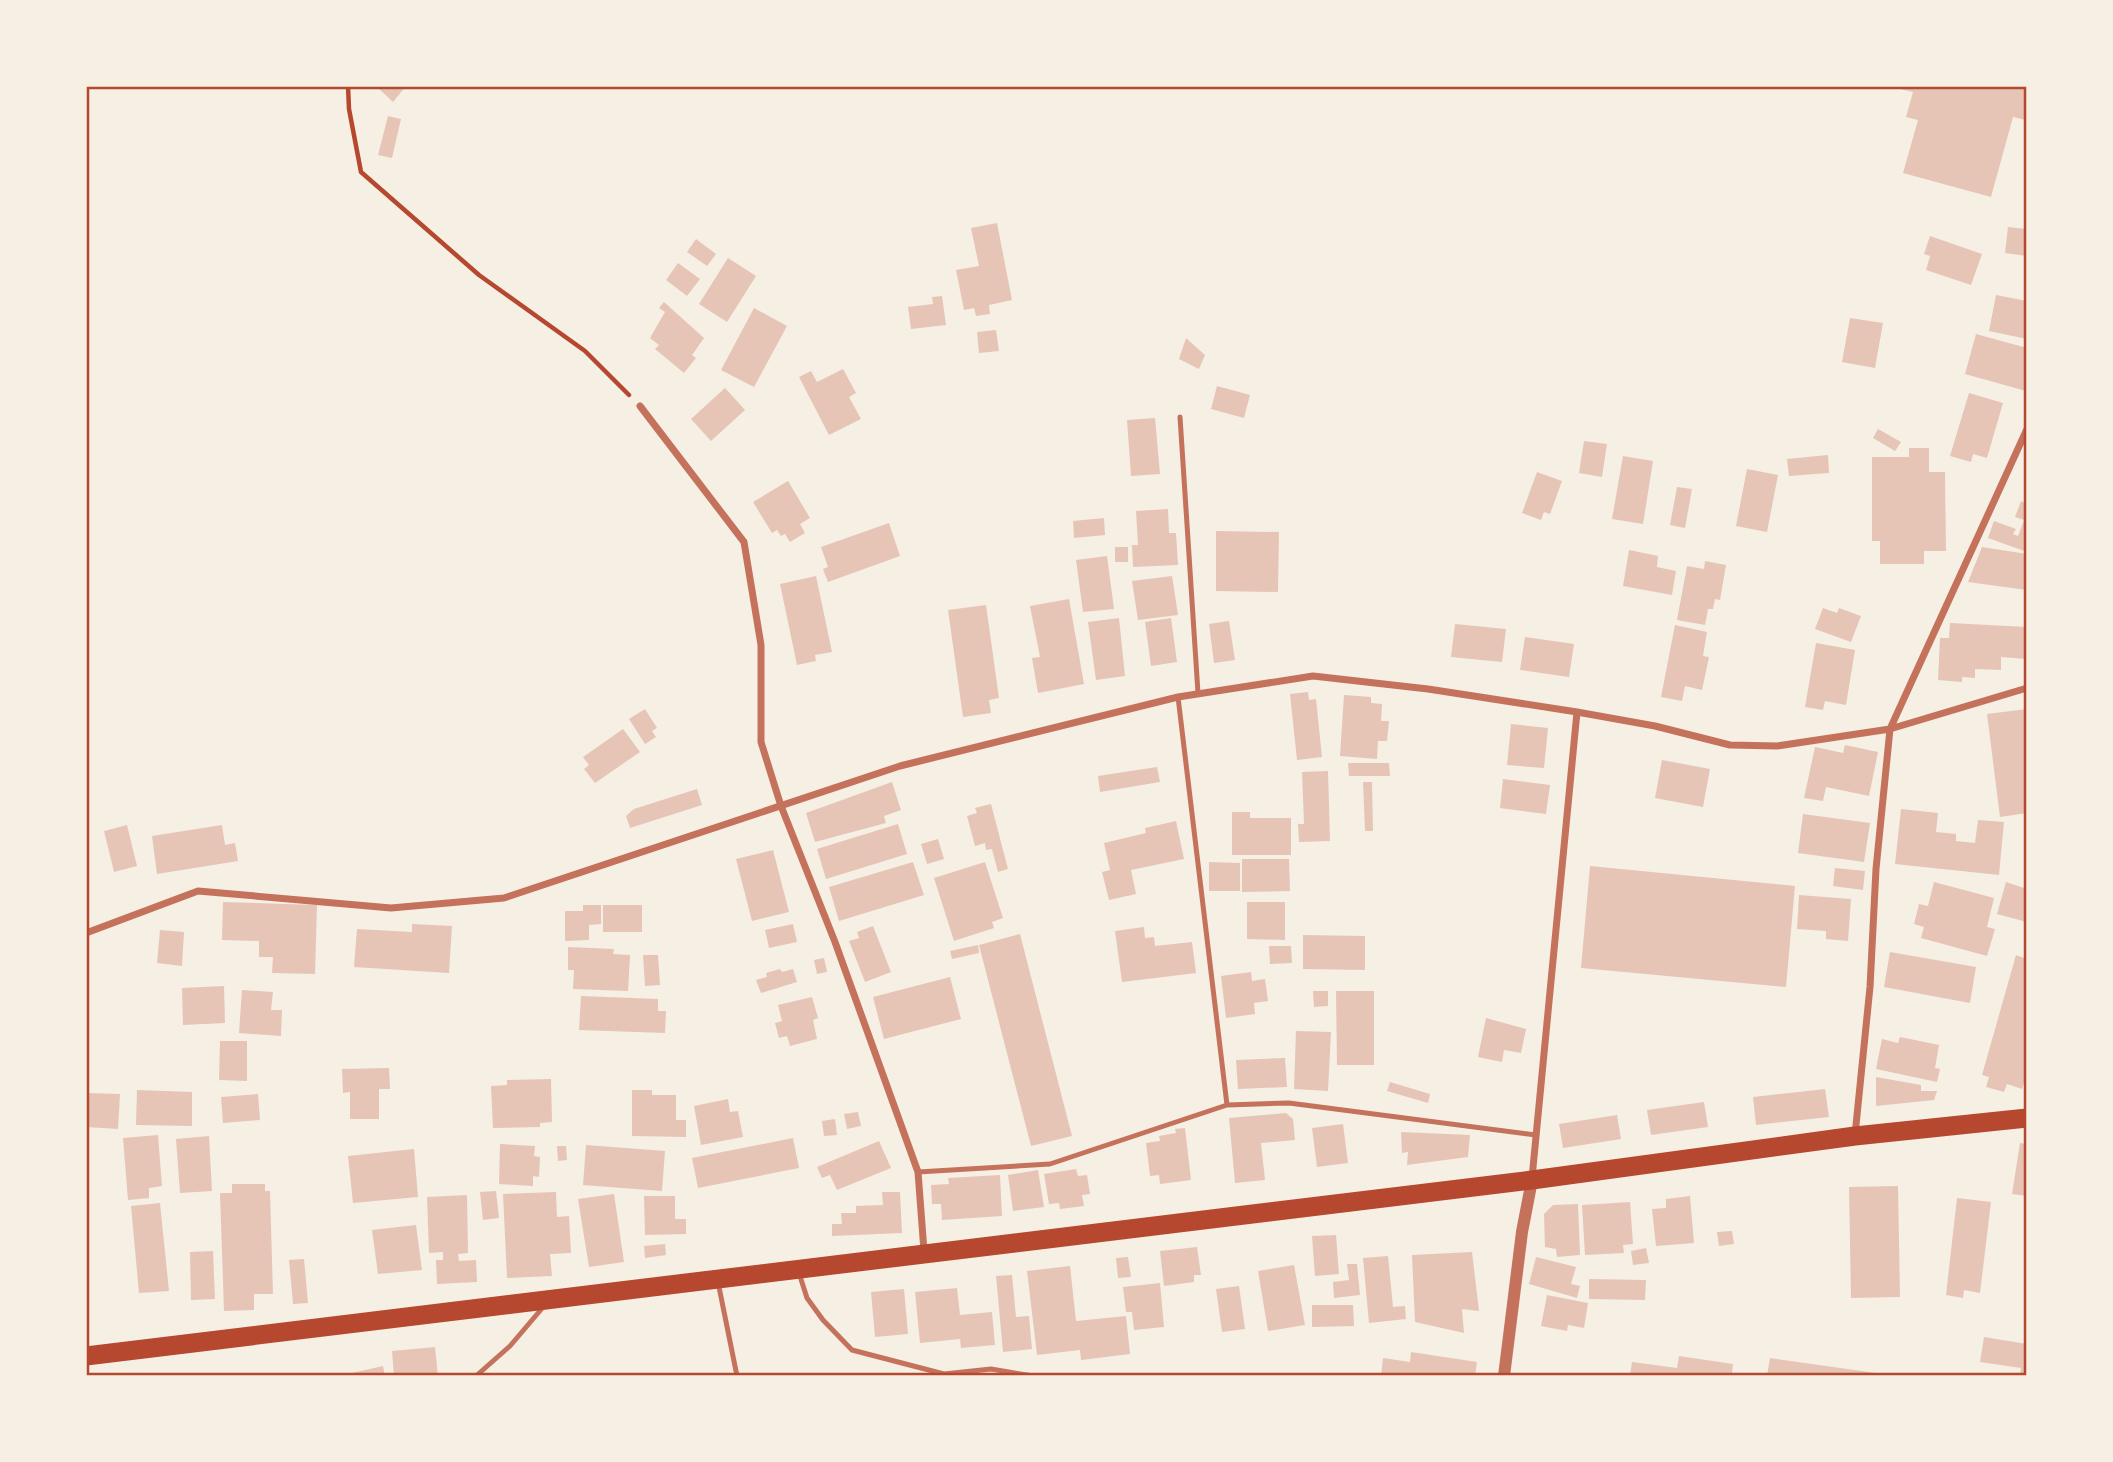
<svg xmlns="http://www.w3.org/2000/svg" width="2113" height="1462" viewBox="0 0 2113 1462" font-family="'IBM Plex Sans',sans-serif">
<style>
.building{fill:#e6c5b7}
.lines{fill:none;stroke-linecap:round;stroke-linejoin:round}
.path{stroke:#b5482f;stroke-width:4.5}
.service{stroke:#c5725c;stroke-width:5}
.minor{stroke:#c5725c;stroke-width:7}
.tertiary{stroke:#c5725c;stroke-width:12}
.trunk{stroke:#b5482f;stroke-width:19}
.neatline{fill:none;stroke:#b5482f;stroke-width:2.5}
</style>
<rect width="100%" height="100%" fill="#f6efe4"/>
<path class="building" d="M376 86H406L393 102Z
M1901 86H2027L2025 120 2013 117 1991 197 1903 173 1918 120 1906 117 1913 92 1900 89Z
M388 116 401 119 392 158 378 155Z
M997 223 1012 300 989 305 990 314 976 316 974 308 964 310 956 270 979 266 971 228Z
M2008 227 2027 229V256L2005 253Z
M1930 236 1982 254 1971 285 1926 270 1930 256 1924 254Z
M696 239 716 254 707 266 687 252Z
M728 258 756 276 727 322 699 304Z
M678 263 700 279 687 296 666 280Z
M1996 295 2027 301V339L1989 331Z
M942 296 946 325 911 329 908 307 933 304 932 297Z
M664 302 704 338 692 355 696 358 684 373 655 349 659 345 650 338 665 312 659 308Z
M754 308 787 326 754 387 721 370Z
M1850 318 1883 323 1875 368 1842 362Z
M996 330 999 351 979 353 977 332Z
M1976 334 2027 348 2026 391 1965 374Z
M1186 338 1205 355 1199 369 1179 359Z
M843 369 856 393 849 397 861 419 829 435 799 377 811 371 817 382Z
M1217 386 1250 395 1244 418 1211 409Z
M725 388 745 410 711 441 691 419Z
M1969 393 2003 403 1987 458 1973 454 1971 462 1950 456Z
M1155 418 1160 474 1131 476 1127 420Z
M1878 429 1901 442 1895 451 1873 438Z
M1584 441 1607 444 1602 477 1579 473Z
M1909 448H1929V472H1945L1946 551H1924V564H1880V541H1872V457H1909Z
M1828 455 1829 473 1789 476 1787 459Z
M1623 456 1653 461 1643 524 1612 519Z
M1747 469 1778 475 1767 532 1736 526Z
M1537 472 1562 481 1550 514 1544 512 1541 520 1522 513Z
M788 481 810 518 800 524 805 533 790 542 785 534 781 536 777 530 772 533 753 502Z
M1677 487 1692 489 1685 528 1670 525Z
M2021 501 2027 504V552L1988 538 1994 521 2016 529 2013 534 2018 536 2024 520 2015 517Z
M1168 509 1169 533H1176L1178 565 1133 567 1132 545H1138L1136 511Z
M1104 518 1105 535 1074 538 1073 521Z
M889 523 900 556 828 582 823 569 828 567 821 547Z
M1216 531 1279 532 1278 592 1216 591Z
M1115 547H1128V562H1115Z
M1982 547 2027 554V590L1968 582Z
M1629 550 1658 556 1657 567 1676 571 1672 595 1623 586Z
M1107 556 1114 609 1083 612 1076 560Z
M1705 561 1726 565 1720 600 1715 599 1713 609H1708L1705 625 1677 620 1687 566 1704 569Z
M816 576 832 652 815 655 816 661 797 665 780 584Z
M1172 576 1178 615 1138 620 1132 581Z
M1069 599 1084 684 1038 693 1032 658 1040 657 1030 606Z
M986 605 999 698 989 700 991 713 963 717 948 610Z
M1823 608 1837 613 1839 608 1861 616 1851 642 1815 629Z
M1119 618 1125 676 1096 680 1088 622Z
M1171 618 1177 662 1151 666 1145 622Z
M1229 621 1235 660 1214 663 1209 624Z
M1950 623 2027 627V659L2001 657V670L1975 669V678L1962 677V682L1938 680 1940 638H1949Z
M1455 624 1506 629 1502 662 1451 657Z
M1675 625 1707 632 1703 656 1709 657 1702 690 1685 686 1682 701 1661 697Z
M1525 637 1574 644 1569 677 1520 670Z
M1816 643 1855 650 1846 705 1825 701 1823 710 1805 707Z
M1308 692 1309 700 1316 699 1322 757 1297 760 1290 694Z
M1344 695 1371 697V703L1382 704 1381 721H1389L1387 741H1378L1377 759 1340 756Z
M645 709 657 728 652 731 656 737 645 744 629 719Z
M2027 709V813L2000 817 1987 714Z
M1511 724 1548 728 1544 768 1507 765Z
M623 729 640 752 595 783 584 769 589 765 583 757Z
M1845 745 1878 752 1869 796 1826 787 1823 801 1804 798 1815 747 1843 753Z
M1662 760 1710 769 1703 807 1655 798Z
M1348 763H1389L1390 776H1349Z
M1157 767 1160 782 1100 792 1098 776Z
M1328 771 1330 841 1299 842 1298 824H1304L1302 772Z
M1503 779 1550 785 1546 814 1500 808Z
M892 782 901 810 884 816 886 823 815 842 806 813Z
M1363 782H1372L1373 831H1365Z
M697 789 702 805 630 828 626 816 634 809Z
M991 804 1008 869 998 872 992 849 986 850 985 843 975 846 967 816 977 813 975 808Z
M1901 809 1938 813 1936 832 1956 834V841L1975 843 1978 820 2004 822 1999 875 1895 864Z
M1232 812H1250V818H1291V855H1232Z
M1803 814 1870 823 1864 862 1798 853Z
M1176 821 1184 859 1131 870 1136 894 1109 900 1102 872 1110 870 1104 843 1146 833 1145 828Z
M898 824 907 854 826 879 817 849Z
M127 825 137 866 114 872 104 831Z
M222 825 225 845 235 843 238 861 157 874 152 836Z
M938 839 944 859 927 864 921 844Z
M773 850 789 912 752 921 736 859Z
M1242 859H1289L1290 891 1242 892Z
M913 862 924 895 839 921 829 887Z
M985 862 1003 918 992 922 994 928 954 941 934 878Z
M1209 862 1240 863V891H1209Z
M1590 866 1795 886 1786 987 1581 968Z
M1835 868 1865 871 1863 890 1833 886Z
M1934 882 1994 898 1987 927 1995 929 1987 956 1921 938 1924 927 1914 924 1919 904 1928 906Z
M2006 882 2027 889V922L1997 914Z
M1799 895 1851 899 1848 941 1826 939V931L1797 929Z
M223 902 317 905 315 974 272 973 273 957H259V941L222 940Z
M1247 902H1285V940L1247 939Z
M583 905H601V924L589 925V940L565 941V911H583Z
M603 905H642V932H603Z
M412 924 452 926 449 973 354 967 357 929 412 932Z
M793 924 797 942 769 948 765 930Z
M873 926 891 972 865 982 849 941 859 938 857 932Z
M1144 927 1145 938 1154 937 1155 946 1192 942 1196 973 1122 982 1115 931Z
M160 930 184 932 182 966 157 963Z
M1020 934 1072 1136 1031 1146 979 945Z
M1303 935 1365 936V970L1303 969Z
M978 945 979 953 952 959 950 951Z
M1269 946H1291L1292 963 1270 964Z
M568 947 614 949 613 954 630 955 628 991 573 989 574 970H568Z
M1890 952 1976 967 1970 1003 1884 987Z
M643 955H658L660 985 645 986Z
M2016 955 2027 959V1072L2022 1089 2007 1084 2004 1092 1986 1087 1989 1077 1982 1075Z
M824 958 827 972 817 974 814 960Z
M780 969 782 972 793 969 797 982 761 993 756 980 767 977 766 973Z
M1251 972 1252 981 1265 979 1268 1001 1254 1003 1255 1014 1226 1018 1221 976Z
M950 977 961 1019 884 1039 873 997Z
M224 986 225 1023 183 1025 182 988Z
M242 990 273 992 271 1010H282L281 1036 239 1033Z
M1313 991H1328V1006L1314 1007Z
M1336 991H1374V1065H1337Z
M581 996 658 999V1011H666L665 1033 579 1030Z
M812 997 818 1018 813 1020 817 1039 790 1046 787 1036 779 1038 775 1023 782 1021 778 1005Z
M1486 1018 1526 1029 1521 1053 1504 1050 1502 1062 1478 1057Z
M1296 1031 1331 1032 1328 1091 1294 1089Z
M1900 1037 1939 1045 1935 1068 1940 1069 1937 1082 1876 1069 1882 1039 1898 1043Z
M220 1041H247V1081L219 1080Z
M1285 1058 1287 1087 1238 1089 1236 1060Z
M389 1068 390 1089H379V1119H350V1092L343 1093 342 1069Z
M1876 1077 1921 1085V1091H1937L1934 1100 1876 1106Z
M551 1079 552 1122 540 1123V1127L493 1128 491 1086 507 1085V1080Z
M1390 1082 1430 1094 1428 1103 1387 1091Z
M1825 1089 1829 1117 1756 1125 1753 1097Z
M137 1090 192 1092V1126L136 1125Z
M632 1090H652V1095H676V1120H686V1137L632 1136Z
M86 1093 120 1094 118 1129 86 1127Z
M258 1094 260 1120 223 1123 221 1097Z
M728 1099 730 1112 738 1111 743 1137 701 1145 694 1106Z
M1704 1102 1708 1127 1651 1135 1647 1110Z
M858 1112 861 1126 847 1129 844 1114Z
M1286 1113 1293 1119 1295 1140 1261 1143 1265 1180 1235 1183 1229 1118Z
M1617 1115 1621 1139 1563 1148 1559 1124Z
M835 1119 837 1135 824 1136 822 1121Z
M1343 1124 1348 1163 1317 1167 1312 1128Z
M1185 1128 1191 1180 1160 1184 1159 1175 1150 1176 1146 1143 1160 1141 1159 1136 1176 1133 1175 1129Z
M1401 1132 1470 1135 1468 1157 1407 1165 1408 1152 1402 1153Z
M158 1135 162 1186 149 1188V1198L128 1200 123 1138Z
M209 1136 212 1191 180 1193 176 1139Z
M793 1138 799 1168 698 1188 692 1158Z
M879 1141 891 1168 837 1190 830 1175 822 1178 817 1167Z
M2020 1143 2027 1144V1196L2012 1194Z
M500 1144 535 1146 534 1156 540 1157 539 1177 533 1176V1186L499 1184Z
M586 1145 665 1151 662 1191 583 1185Z
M557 1146H566L567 1160 558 1161Z
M414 1149 418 1197 353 1203 348 1156Z
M1076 1169 1078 1176 1087 1175 1090 1194 1082 1195 1084 1206 1060 1209 1059 1203 1049 1204 1044 1174Z
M1038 1170 1044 1207 1013 1211 1008 1175Z
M1000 1175 1002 1216 942 1220 941 1204H932L931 1185 949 1184 948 1178Z
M232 1184H265V1191H270L273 1294H254V1310L224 1311 220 1193H232Z
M1898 1186 1900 1297 1851 1298 1849 1187Z
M496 1191 499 1218 483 1220 480 1192Z
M556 1192 557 1217 569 1216 571 1253 550 1254 552 1276 507 1278 503 1194Z
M882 1192H900L902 1233 832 1236V1224H842L841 1213H856V1206L883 1205Z
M614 1194 624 1262 589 1267 578 1199Z
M467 1195 468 1253 458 1254 459 1261 476 1260 477 1282 437 1284 436 1260H443V1252L429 1253 427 1197Z
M644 1196H675V1219H686V1234L645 1235Z
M1690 1196 1694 1243 1656 1246 1652 1209 1666 1208V1199Z
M1957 1198 1991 1202 1980 1293 1964 1290 1963 1298 1946 1295Z
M1630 1202 1633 1244 1623 1245 1624 1253 1585 1255 1582 1205Z
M160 1203 169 1291 139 1293 131 1206Z
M1578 1204 1580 1255 1557 1257 1556 1249 1545 1247 1544 1214 1553 1205Z
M416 1225 422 1270 378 1274 372 1230Z
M1732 1231 1734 1244 1719 1246 1717 1232Z
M1336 1235 1339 1274 1315 1276 1312 1236Z
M665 1244 666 1255 645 1258 644 1246Z
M1197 1247 1201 1275H1194V1282L1164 1286 1160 1251Z
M1646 1248 1649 1263 1633 1265 1631 1251Z
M213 1251 215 1299 191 1300 190 1252Z
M1472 1252 1479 1311 1462 1309 1464 1333 1415 1322 1412 1255Z
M1388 1256 1393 1307 1405 1306 1406 1319 1369 1323 1363 1258Z
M1128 1257 1131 1277 1118 1278 1116 1258Z
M1536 1257 1576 1267 1571 1284 1580 1286 1577 1298 1529 1284Z
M304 1259 308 1303 293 1304 289 1260Z
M1347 1264H1357L1360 1295 1334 1298 1333 1282 1349 1280Z
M1294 1265 1305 1325 1268 1331 1258 1271Z
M1070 1266 1076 1321 1126 1316 1130 1354 1081 1360 1080 1350 1037 1355 1027 1271Z
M1012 1275 1016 1317 1029 1316 1032 1349 1003 1352 996 1276Z
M1589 1279 1646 1280 1645 1300 1589 1299Z
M1160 1283 1164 1327 1134 1330 1132 1312H1126L1123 1287Z
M1239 1286 1245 1329 1222 1332 1216 1289Z
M957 1288 960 1315 992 1312 995 1345 961 1348 960 1339 920 1343 915 1292Z
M904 1289 908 1334 875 1337 871 1292Z
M1547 1295 1588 1303 1584 1328 1568 1325 1567 1331 1541 1326Z
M1312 1305H1353L1354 1326 1312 1327Z
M1984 1337 2027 1344V1376H2020L2021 1368 1980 1362Z
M435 1347 438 1376H394L392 1351Z
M1411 1352 1477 1362 1475 1376H1381L1383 1358 1410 1362Z
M1679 1356 1733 1364 1732 1373 1743 1376H1630L1632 1362 1677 1368Z
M1770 1358 1890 1375 1889 1376H1767Z
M383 1366 385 1376H343V1375Z"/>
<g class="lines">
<path class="path" d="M348 86 349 109 361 172 479 275 585 351 629 395"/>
<path class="service" d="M1180 417 1198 693
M1178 697 1227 1105
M918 1172 1050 1164 1227 1105 1289 1103 1536 1135
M799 1273 807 1298 823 1320 852 1350 944 1374 991 1369 1033 1376
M718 1282 737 1376
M476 1376 510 1346 544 1306"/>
<path class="minor" d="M640 406 744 542 761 645V742L781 806 835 942 918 1172 924 1251
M86 933 198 891 391 908 504 898 900 766 1178 697 1313 676 1428 689 1577 712 1655 726 1730 745 1777 746 1890 729 2027 688
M1855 1135 1870 987 1876 869 1890 729 2027 429
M1532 1178 1577 712"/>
<path class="tertiary" d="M1504 1376 1522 1232 1532 1180"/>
<path class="trunk" d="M86 1356 1532 1180 1855 1136 2027 1118"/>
</g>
<rect width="2113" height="1462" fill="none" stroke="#f6efe4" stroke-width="175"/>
<rect x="88" y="88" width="1937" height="1286" class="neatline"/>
</svg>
